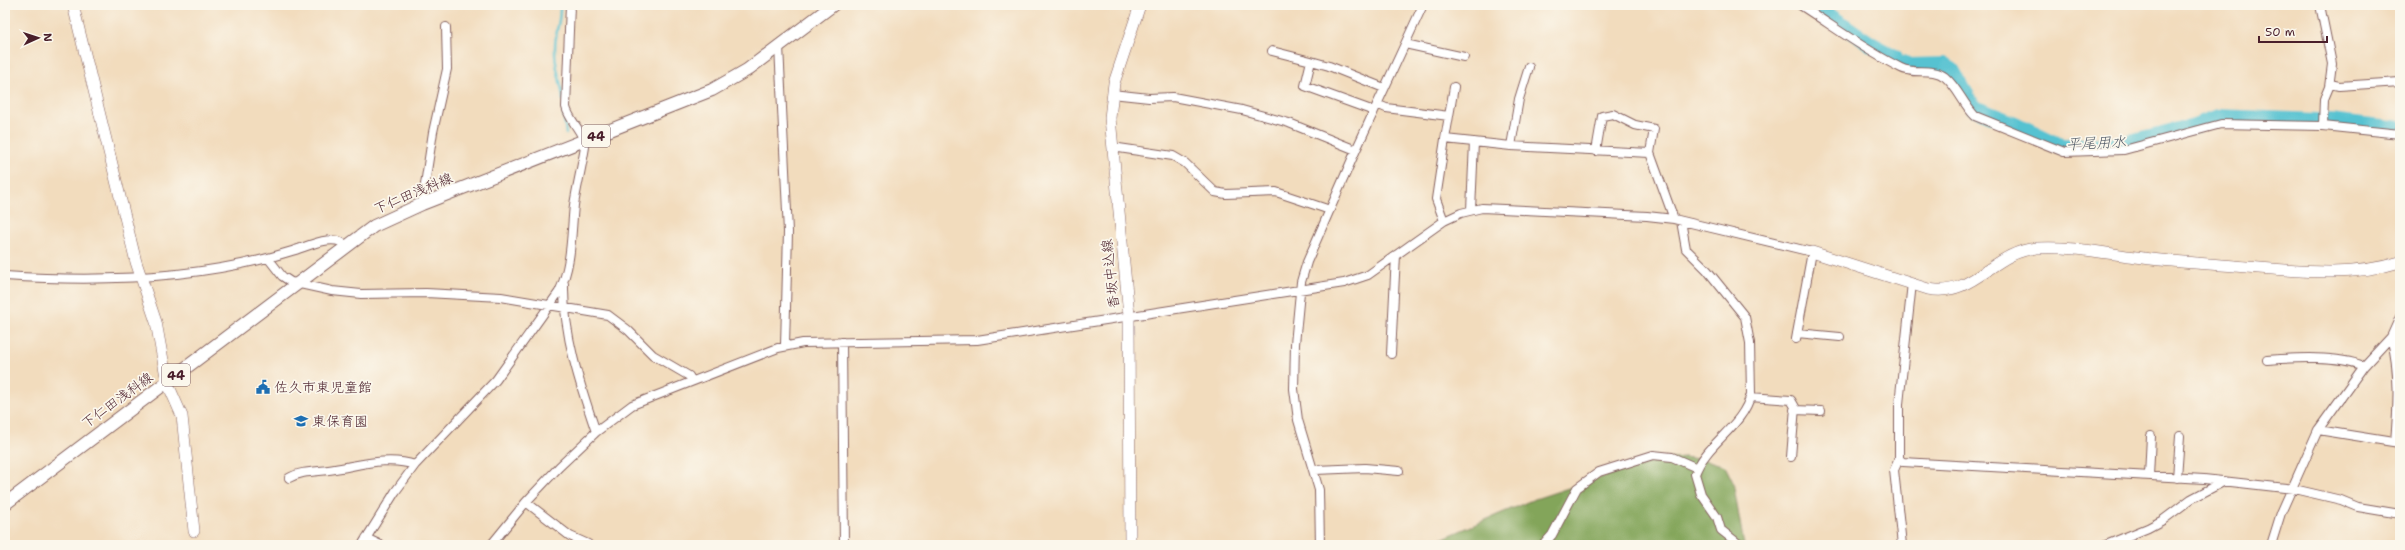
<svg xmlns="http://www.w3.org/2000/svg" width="2405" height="550" viewBox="0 0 2405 550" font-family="'Shantell Sans','Klee One',sans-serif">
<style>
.forest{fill:#83a55a;stroke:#666242}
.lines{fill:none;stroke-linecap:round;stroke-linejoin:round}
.stream{stroke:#57c2d1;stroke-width:2.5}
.river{stroke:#57c2d1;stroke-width:16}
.street-casing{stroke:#85615e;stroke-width:10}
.secondary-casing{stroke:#85615e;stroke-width:12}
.primary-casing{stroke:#85615e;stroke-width:14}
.street{stroke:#fff;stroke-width:8}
.secondary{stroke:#fff;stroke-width:11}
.primary{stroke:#fff;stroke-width:12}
.labels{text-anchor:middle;stroke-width:3.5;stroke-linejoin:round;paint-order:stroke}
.shield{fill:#fbf7ec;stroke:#7f6065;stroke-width:1}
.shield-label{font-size:13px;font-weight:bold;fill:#4a1f2b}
.street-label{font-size:14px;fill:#4a1f2b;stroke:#fbf7ec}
.poi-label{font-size:14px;fill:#4a1f2b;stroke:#fbf7ec;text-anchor:start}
.water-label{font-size:15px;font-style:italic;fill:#4f5865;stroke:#fbf7ec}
</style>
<rect width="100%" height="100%" fill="#fbf7ec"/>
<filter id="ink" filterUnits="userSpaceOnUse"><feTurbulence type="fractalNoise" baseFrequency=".025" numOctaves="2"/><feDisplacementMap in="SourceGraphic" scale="8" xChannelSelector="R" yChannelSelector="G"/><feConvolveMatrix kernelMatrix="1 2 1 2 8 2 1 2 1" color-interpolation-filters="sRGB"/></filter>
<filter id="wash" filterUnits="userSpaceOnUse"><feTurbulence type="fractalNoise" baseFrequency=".012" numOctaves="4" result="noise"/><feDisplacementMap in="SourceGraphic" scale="16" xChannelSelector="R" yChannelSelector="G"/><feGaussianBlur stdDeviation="0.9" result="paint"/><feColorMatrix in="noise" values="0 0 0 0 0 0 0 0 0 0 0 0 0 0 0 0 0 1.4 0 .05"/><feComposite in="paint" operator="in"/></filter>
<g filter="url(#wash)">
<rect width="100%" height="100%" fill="#f2dcbd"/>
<path class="forest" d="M1684 457 1705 460 1725 466 1733 482 1744 545H1427L1532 500 1653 460Z"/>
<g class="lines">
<path class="stream" d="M560 5C561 20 555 33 555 48 554 67 562 82 563 100
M563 109 566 134"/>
<path class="river" d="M1814 5 1871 44 1895 57
M1903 63 1909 66 1944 65 1952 70 1974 108 2015 124 2061 146 2118 145 2194 126 2218 117 2317 121
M2329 121 2400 129"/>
</g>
</g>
<g filter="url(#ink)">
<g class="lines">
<defs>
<path id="street" d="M1800 5C1833 26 1866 51 1901 68 1914 75 1932 67 1945 77 1958 88 1963 104 1975 116L2064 152 2124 150 2221 124 2323 126 2400 134
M2320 5 2332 64 2329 87 2324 99 2323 126
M1405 44 1464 57
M779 46 788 232 785 345
M1272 51 1311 61 1305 86 1374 111
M1311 61 1329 66 1384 88
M2330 84 2339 86 2400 82
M1454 87 1445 139 1511 146 1650 153 1674 219
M1112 94 1149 98 1173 97 1242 110 1289 123 1356 150
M1377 104 1386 108 1449 116
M1511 146 1519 99 1529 67
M1112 147 1173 156 1185 163 1215 192 1226 194 1276 192 1330 210
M1596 151 1602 116 1613 114 1635 125 1654 129 1650 153
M422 204 433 132 447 69 446 27
M1471 210 1474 142
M1444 221 1436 199 1445 139
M1681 221 1686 249 1707 270 1745 317 1750 343 1751 394C1743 427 1706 443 1695 474L1701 494 1717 517 1721 530 1740 545
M268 258 282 276 291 282 332 291 361 294 426 293 501 297 608 315 628 330 653 355 689 376 692 381
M5 276C97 282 204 279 292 251 307 247 334 232 347 246
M564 284C563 334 580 385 596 432
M1797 333 1840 337
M842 342 844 545
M1391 354 1396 255
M2267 360C2295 358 2337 355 2364 366
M1750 397 1791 400 1795 407 1791 457
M1794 410 1821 411
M2318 430 2399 443
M2395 442C2398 407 2400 371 2391 337L2400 339
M1899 459 1903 462 2204 479 2294 489 2341 500 2358 507 2400 514
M1315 470 1365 468 1399 471
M2149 476 2151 436
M289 478C302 470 320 472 335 469 360 465 389 456 415 465
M2177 478 2180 436
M526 502 570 536 588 544
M366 538 381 545
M362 545 395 492 415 465 496 380 559 292C572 265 571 235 574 205 577 186 582 166 585 147 585 133 569 121 566 107L570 5
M491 545 526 502 559 467 596 432 632 405 778 348 803 343 977 340 1344 283 1368 275 1444 221 1461 213 1482 208 1647 216 1674 219 1812 252 1796 339
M1320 545 1319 490 1298 420 1294 389 1295 344 1301 282 1307 262 1356 150 1423 5
M1543 545 1552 535 1577 488 1599 472 1653 455 1672 457 1697 468
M1902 545 1894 470 1899 459V404L1912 283
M2106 545 2148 528 2163 520 2191 499 2225 481
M2271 545 2281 513 2318 430 2364 366 2391 337 2400 317"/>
<path id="secondary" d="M73 5 136 262 156 322 167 382 182 416 194 531
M1812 252 1928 289C1974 298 1992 252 2037 248 2070 246 2104 253 2136 257 2169 262 2202 263 2235 266 2291 270 2346 279 2400 262
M1130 545 1129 315 1110 118 1114 83 1140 5"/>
<path id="primary" d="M5 504 374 226 422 204 712 90 747 70 833 5"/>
</defs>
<use href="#street" class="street-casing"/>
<use href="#secondary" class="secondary-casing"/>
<use href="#primary" class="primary-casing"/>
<use href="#street" class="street"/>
<use href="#secondary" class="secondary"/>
<use href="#primary" class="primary"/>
</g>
</g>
<defs>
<symbol id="civic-bare" viewBox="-9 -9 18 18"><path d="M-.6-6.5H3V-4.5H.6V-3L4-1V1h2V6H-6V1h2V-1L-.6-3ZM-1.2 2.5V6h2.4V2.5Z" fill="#1f6fb2" stroke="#fbf7ec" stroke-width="2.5" paint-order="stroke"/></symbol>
<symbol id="school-bare" viewBox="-9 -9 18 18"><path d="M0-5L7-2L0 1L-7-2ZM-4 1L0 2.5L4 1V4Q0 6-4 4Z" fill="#1f6fb2" stroke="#fbf7ec" stroke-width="2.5" paint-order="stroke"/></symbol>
</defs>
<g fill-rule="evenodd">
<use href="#civic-bare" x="253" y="377" width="20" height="20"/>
<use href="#school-bare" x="291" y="411" width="20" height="20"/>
</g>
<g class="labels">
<g class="shield">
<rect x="582" y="125" width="28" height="22" rx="3"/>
<rect x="162" y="364" width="28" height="22" rx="3"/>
</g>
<g class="shield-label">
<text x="596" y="141">44</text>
<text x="176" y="380">44</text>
</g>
<g class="street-label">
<text transform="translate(413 193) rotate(-23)" y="5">下仁田浅科線</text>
<text transform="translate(1110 274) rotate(-96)" y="5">香坂中込線</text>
<text transform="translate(117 400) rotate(-36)" y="5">下仁田浅科線</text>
</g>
<g class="poi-label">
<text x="274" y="392">佐久市東児童館</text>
<text x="312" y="426">東保育園</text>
</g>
<g class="water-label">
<text transform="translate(2096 143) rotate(-3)" y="5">平尾用水</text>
</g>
</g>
<rect width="2405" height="550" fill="none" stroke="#fbf7ec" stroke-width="20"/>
<g transform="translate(38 38) rotate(87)" stroke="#fbf7ec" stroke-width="3" paint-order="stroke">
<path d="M0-3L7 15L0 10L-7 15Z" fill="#4a1f2b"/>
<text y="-6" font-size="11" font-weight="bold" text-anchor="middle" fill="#4a1f2b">N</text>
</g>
<path d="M2259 36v6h68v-6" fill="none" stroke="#4a1f2b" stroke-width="2"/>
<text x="2265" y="36" font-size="12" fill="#4a1f2b" stroke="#fbf7ec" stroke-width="3" paint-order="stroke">50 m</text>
</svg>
